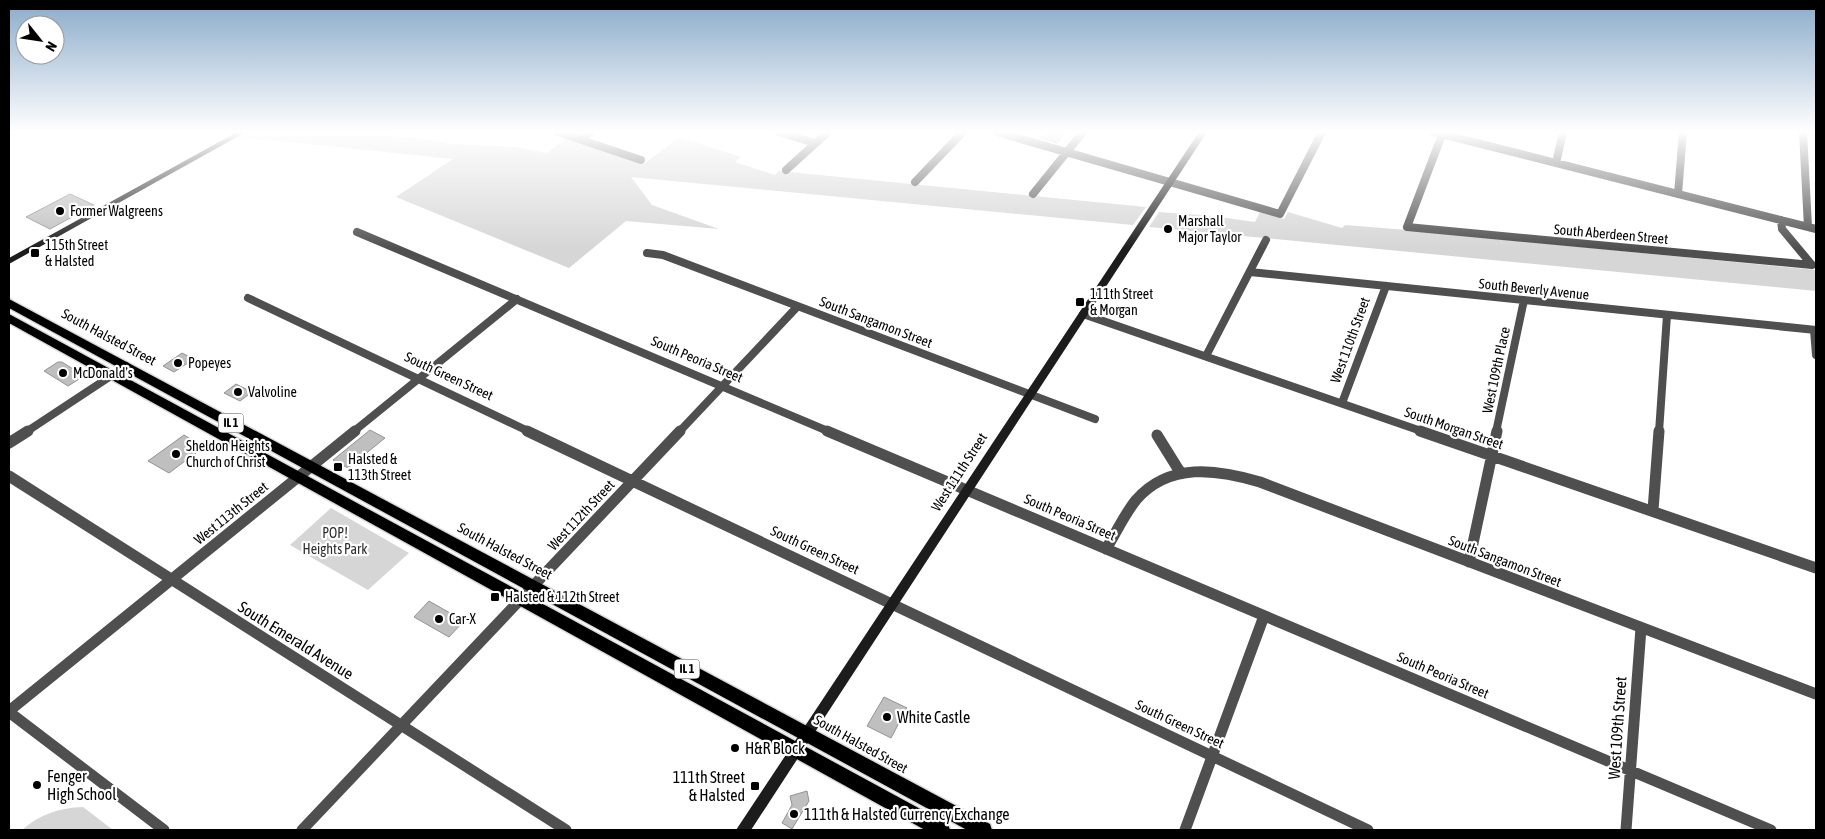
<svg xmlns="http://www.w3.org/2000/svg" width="1825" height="839" viewBox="0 0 1825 839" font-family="'Asap Condensed',sans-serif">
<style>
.green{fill:#d6d6d6}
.building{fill:#bfbfbf;stroke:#939393}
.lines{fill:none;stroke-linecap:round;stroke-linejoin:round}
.primary-casing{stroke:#dbdbdb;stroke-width:3}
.street-far1{stroke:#4f4f4f;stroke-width:8}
.street{stroke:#4f4f4f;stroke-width:11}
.secondary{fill:#1c1c1c;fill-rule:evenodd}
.primary{fill:#000;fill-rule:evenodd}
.poi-dot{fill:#000;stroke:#fff;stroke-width:2}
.labels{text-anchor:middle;stroke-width:4.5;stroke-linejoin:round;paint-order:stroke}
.shield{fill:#fff;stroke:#4c4c4c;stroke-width:1}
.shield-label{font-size:12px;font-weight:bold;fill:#000}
.poi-label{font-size:14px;fill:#000;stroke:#fff;text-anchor:start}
.street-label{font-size:14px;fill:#000;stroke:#fff}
.park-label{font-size:14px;fill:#2d2d2d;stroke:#fff}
.near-street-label{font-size:16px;fill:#000;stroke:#fff}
.near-poi-label{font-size:16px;fill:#000;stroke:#fff;text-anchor:start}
</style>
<rect width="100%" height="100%" fill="#fff"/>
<path class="green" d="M252 132H356L422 139 450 144 515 147 547 153 567 138 644 164 679 137 741 157 735 162 775 175 779 171 1146 207 1133 225 631 177 652 205 719 229 626 221 569 268 396 197 453 159 242 137Z
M1159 212 1212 216 1255 222 1260 212 1284 219 1288 212 1342 228 1345 225 1407 230 1816 270V291L1149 227Z
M331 508 409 553 368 590 290 545Z
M83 807 113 830H22C40 814 59 808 83 807Z"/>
<path class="building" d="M1046 132 1063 136 1057 143 1040 138Z
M70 194 94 205 50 229 26 217Z
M182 353 194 359 174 372 163 366Z
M58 362H62L84 376 68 386 44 371Z
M236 384 252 392 240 401 224 393Z
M370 430 385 438 348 468 333 460Z
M184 435 204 447 169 473 148 461Z
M429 601 464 621 449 637 414 617Z
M884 697 907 708 891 738 867 726Z
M807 791 809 801 792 829 782 823 792 805 790 796Z"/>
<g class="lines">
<defs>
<path id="primary" d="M9 299 990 824 992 830H967L9 308Z
M9 314 948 824 950 830H925L9 323Z"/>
</defs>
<use href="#primary" class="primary-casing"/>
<path class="street-far1" d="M558 132 641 160
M779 132 815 143
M997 132 1280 214 1322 132
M1434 132 1816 229
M1443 132 1407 227 1812 265
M1803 132 1808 227
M580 139 591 132
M1556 163 1563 132
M786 170 828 132
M915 182 963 132
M1033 194 1083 132
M1678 194 1683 132
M1781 220 1782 229 1812 265
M357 232 830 432
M647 253 663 255 1095 419
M1250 272 1816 330
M248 298 530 432
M1083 314 1424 432
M1814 330 1816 355
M1206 356 1266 240
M1342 403 1386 286
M26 432 126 366
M353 432 517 299
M679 432 797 307
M1496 432 1524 300
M1659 432 1667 315"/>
<path class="street" d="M527 431 1368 830
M827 431 1771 830
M1420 431 1816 568
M1157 435 1180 472
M9 443 28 431
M9 476 566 830
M1653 510 1659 431
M1106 549C1116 533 1124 515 1136 500 1169 462 1217 469 1260 482L1816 694
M1469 562 1497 431
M9 711 355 431
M9 712 164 830
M302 830 680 431
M1185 830 1264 616
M1626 830 1641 628"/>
<path class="secondary" d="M237 132H246L9 264V258Z
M1199 132H1207L751 830H736Z"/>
<use href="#primary" class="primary"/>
</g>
<linearGradient id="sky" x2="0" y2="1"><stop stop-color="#8aabca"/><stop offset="0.53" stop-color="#fff"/><stop offset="1" stop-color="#fff" stop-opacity="0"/></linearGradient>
<rect width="1825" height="249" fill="url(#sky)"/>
<g class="poi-dot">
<circle cx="60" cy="211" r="5"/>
<circle cx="1168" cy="229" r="5"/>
<rect x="30" y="248" width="10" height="10" rx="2.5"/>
<rect x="1075" y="297" width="10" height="10" rx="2.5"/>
<circle cx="178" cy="363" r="5"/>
<circle cx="63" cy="373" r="5"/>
<circle cx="238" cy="392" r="5"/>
<circle cx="176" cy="454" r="5"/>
<rect x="333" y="462" width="10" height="10" rx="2.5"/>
<rect x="490" y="592" width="10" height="10" rx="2.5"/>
<circle cx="439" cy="619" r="5"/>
<circle cx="887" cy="717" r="5"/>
<circle cx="735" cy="748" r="5"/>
<circle cx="37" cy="785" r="5"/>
<rect x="750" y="781" width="10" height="10" rx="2.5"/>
<circle cx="794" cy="814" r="5"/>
</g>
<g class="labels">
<g class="shield">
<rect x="218.5" y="413.5" width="25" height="19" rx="4"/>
<rect x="674.5" y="659.5" width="25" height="19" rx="4"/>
</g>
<g class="shield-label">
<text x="231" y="427">IL 1</text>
<text x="687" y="673">IL 1</text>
</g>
<g class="poi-label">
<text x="70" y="216">Former Walgreens</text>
<text x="1178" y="226">Marshall<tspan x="1178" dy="16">Major Taylor</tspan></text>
<text x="45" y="250">115th Street<tspan x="45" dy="16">&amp; Halsted</tspan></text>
<text x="1090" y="299">111th Street<tspan x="1090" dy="16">&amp; Morgan</tspan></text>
<text x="188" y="368">Popeyes</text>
<text x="73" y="378">McDonald's</text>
<text x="248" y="397">Valvoline</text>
<text x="186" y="451">Sheldon Heights<tspan x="186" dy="16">Church of Christ</tspan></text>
<text x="348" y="464">Halsted &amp;<tspan x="348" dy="16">113th Street</tspan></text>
<text x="505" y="602">Halsted &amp; 112th Street</text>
<text x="449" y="624">Car-X</text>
</g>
<g class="street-label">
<text transform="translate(1611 234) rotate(5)" y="5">South Aberdeen Street</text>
<text transform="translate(1534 289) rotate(6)" y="5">South Beverly Avenue</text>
<text transform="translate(876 322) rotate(21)" y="5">South Sangamon Street</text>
<text transform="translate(109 337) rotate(28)" y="5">South Halsted Street</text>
<text transform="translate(1350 340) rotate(-70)" y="5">West 110th Street</text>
<text transform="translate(697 359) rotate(23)" y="5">South Peoria Street</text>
<text transform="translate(1496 370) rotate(-78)" y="5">West 109th Place</text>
<text transform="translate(449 376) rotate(25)" y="5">South Green Street</text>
<text transform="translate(1454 428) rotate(19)" y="5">South Morgan Street</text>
<text transform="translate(959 472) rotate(-57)" y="5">West 111th Street</text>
<text transform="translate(231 513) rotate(-39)" y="5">West 113th Street</text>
<text transform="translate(581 515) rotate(-47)" y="5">West 112th Street</text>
<text transform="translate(1070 517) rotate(23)" y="5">South Peoria Street</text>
<text transform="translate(815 550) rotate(25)" y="5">South Green Street</text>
<text transform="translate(505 551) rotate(28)" y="5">South Halsted Street</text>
<text transform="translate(1505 561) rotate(21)" y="5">South Sangamon Street</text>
<text transform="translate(1443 675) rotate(23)" y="5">South Peoria Street</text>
<text transform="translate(1180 724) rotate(25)" y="5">South Green Street</text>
<text transform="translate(861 744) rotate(29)" y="5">South Halsted Street</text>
</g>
<g class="park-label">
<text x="335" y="538">POP!<tspan x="335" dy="16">Heights Park</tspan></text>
</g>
<g class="near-street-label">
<text transform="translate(296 640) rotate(32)" y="6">South Emerald Avenue</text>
<text transform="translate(1617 728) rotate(-86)" y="6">West 109th Street</text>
</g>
<g class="near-poi-label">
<text x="897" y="723">White Castle</text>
<text x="745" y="754">H&amp;R Block</text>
<text x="47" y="782">Fenger<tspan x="47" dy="18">High School</tspan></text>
<text x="745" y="783" text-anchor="end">111th Street<tspan x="745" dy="18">&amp; Halsted</tspan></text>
<text x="804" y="820">111th &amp; Halsted Currency Exchange</text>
</g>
</g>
<rect width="1825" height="839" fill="none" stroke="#000000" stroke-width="20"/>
<g transform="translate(40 40) rotate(120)"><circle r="24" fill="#ffffff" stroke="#999999"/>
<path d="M0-4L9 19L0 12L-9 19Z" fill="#000000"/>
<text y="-8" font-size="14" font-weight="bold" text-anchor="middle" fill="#000000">N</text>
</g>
</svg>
